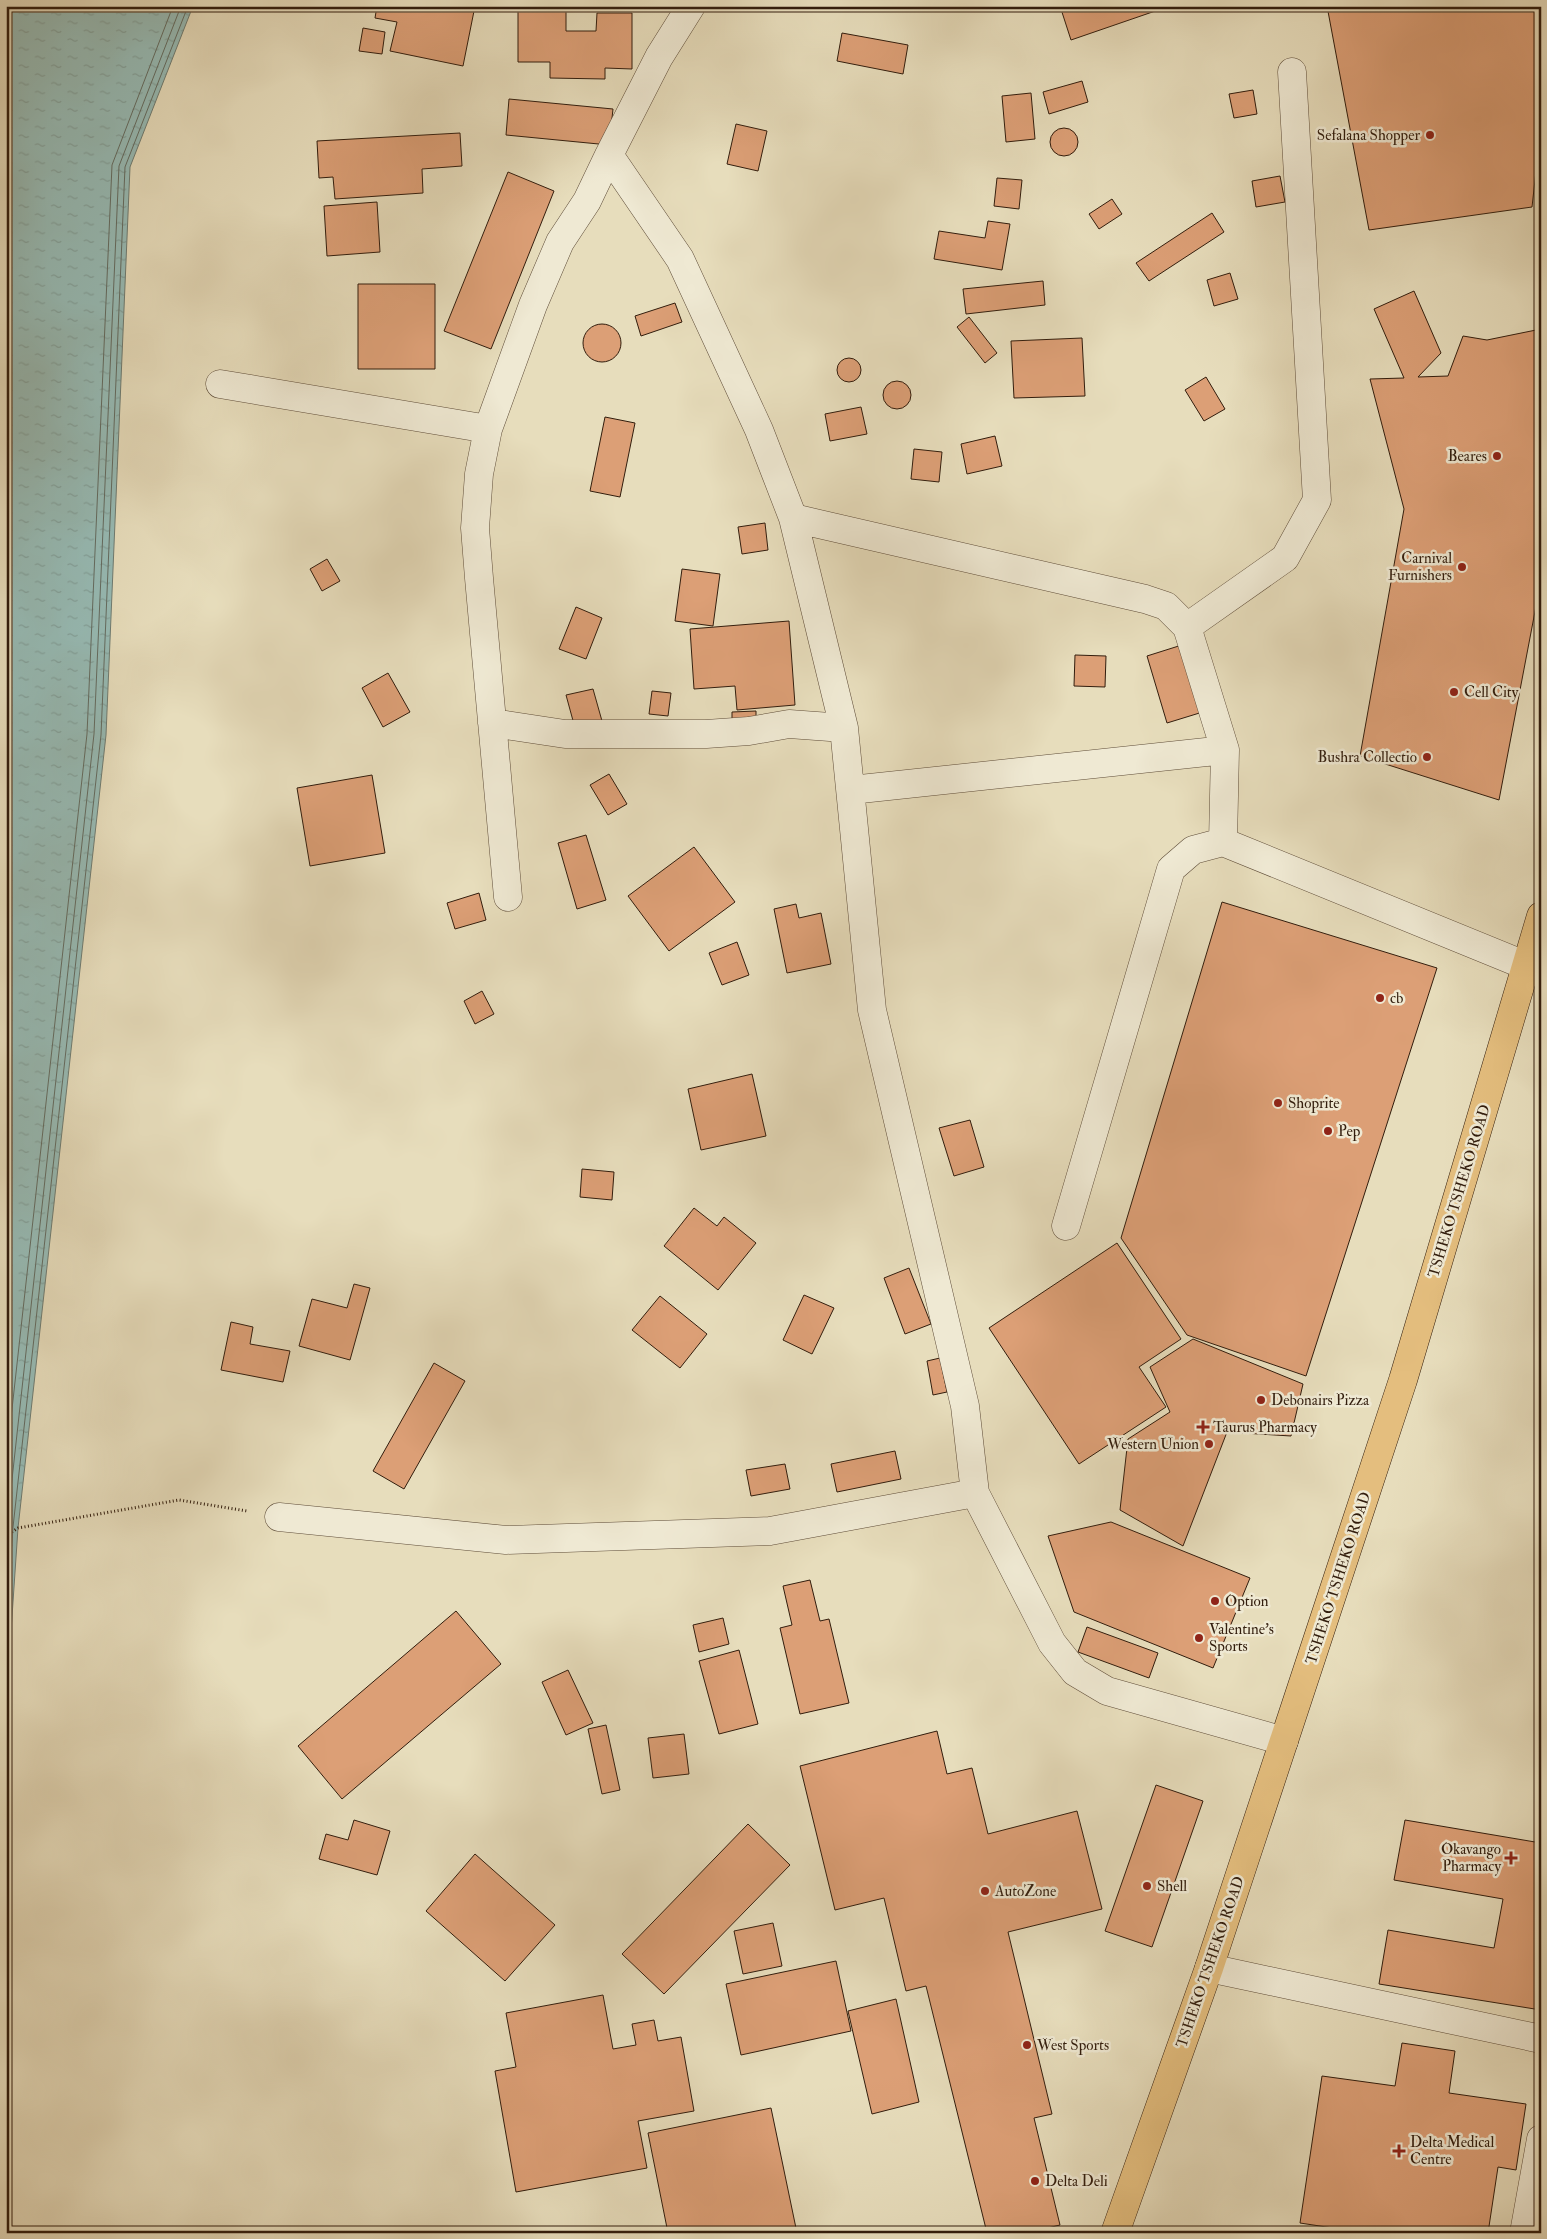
<svg xmlns="http://www.w3.org/2000/svg" width="1547" height="2239" viewBox="0 0 1547 2239" font-family="'IM FELL Double Pica',serif">
<style>
.water{fill:url(#water-ripples);stroke:#6f7c72}
.lines{fill:none;stroke-linecap:round;stroke-linejoin:round}
.shore{stroke:#646c61;stroke-width:1}
.building{fill:#dc9f76;stroke:#321d0d}
.minor-casing{stroke:#5f4d39;stroke-width:29}
.highway-casing{stroke:#321d0d;stroke-width:29}
.path{stroke:#321d0d;stroke-width:3;stroke-dasharray:1 2.5;stroke-linecap:butt}
.minor{stroke:#efe9d3;stroke-width:28}
.highway{stroke:#e4be7e;stroke-width:28}
.poi-dot{fill:#8f2418;stroke:#efe9d3;stroke-width:2}
.labels{text-anchor:middle;stroke-width:5;stroke-linejoin:round;paint-order:stroke}
.poi-label{font-size:15px;fill:#321d0d;stroke:#efe9d3;text-anchor:start}
.street-label{font-size:15px;fill:#321d0d;stroke:#efe9d3}
</style>
<defs>
<pattern id="water-ripples" width="26" height="14" patternUnits="userSpaceOnUse" patternTransform="scale(1.25)"><rect width="26" height="14" fill="#97bbb5"/><path d="M2 4q2-2 4 0t4 0M15 11q2-2 4 0t4 0" fill="none" stroke="#83a09a"/></pattern>
</defs>
<rect width="100%" height="100%" fill="#e7ddbc"/>
<filter id="stains"><feTurbulence type="fractalNoise" baseFrequency=".004" numOctaves="4"/><feColorMatrix values="0 0 0 0 .2 0 0 0 0 .09 0 0 0 0 .02 0 0 0 .5 -.17"/></filter>
<radialGradient id="worn" r=".72"><stop offset=".6" stop-color="#630" stop-opacity="0"/><stop offset="1" stop-color="#630" stop-opacity=".3"/></radialGradient>
<path class="water" d="M6 6H193L130 167 106 735 18 1528 6 1705Z"/>
<g class="lines">
<path class="shore" d="M6 1463 87 734 112 165 173 6
M6 1534 94 734 119 166 181 6
M6 1629 13 1527 101 735 125 167 188 6"/>
</g>
<path class="building" d="M377 6H475L463 66 390 51 397 22 375 18Z
M518 6H566V31H596L597 13H632V69L605 68V79L550 78V62H518Z
M1060 6H1163L1164 8 1071 40Z
M1327 6H1541V126L1532 207 1369 230Z
M363 28 385 32 382 54 359 51Z
M842 33 908 45 903 74 837 61Z
M1082 81 1088 102 1049 114 1043 92Z
M1253 90 1257 114 1234 118 1229 94Z
M1031 93 1035 139 1006 142 1002 96Z
M509 99 613 109 609 145 506 135Z
M736 124 767 131 758 171 727 164Z
M1050 142a14 14 0 1 1 28 0a14 14 0 1 1-28 0Z
M460 133 462 166 422 169 423 193 335 199 333 177 319 178 317 141Z
M508 172 554 191 491 349 444 331Z
M1280 176 1285 202 1256 207 1252 181Z
M997 178 1022 180 1019 209 994 206Z
M1112 199 1122 214 1099 229 1089 214Z
M377 202 380 252 327 256 324 206Z
M1212 213 1224 232 1149 281 1136 263Z
M988 221 1010 224 1002 270 934 259 939 231 985 238Z
M1230 273 1238 299 1214 306 1207 280Z
M1043 281 1045 305 966 314 963 289Z
M358 284H435V369H358Z
M1414 291 1441 353 1418 377 1448 376 1463 336 1487 340 1541 329V580L1499 800 1360 756 1404 509 1370 379 1404 378 1374 309Z
M675 303 682 322 641 336 635 316Z
M969 317 997 353 985 363 957 327Z
M583 343a19 19 0 1 1 38 0a19 19 0 1 1-38 0Z
M1082 338 1085 396 1014 398 1011 341Z
M837 370a12 12 0 1 1 24 0a12 12 0 1 1-24 0Z
M1206 377 1225 409 1204 421 1185 390Z
M883 395a14 14 0 1 1 28 0a14 14 0 1 1-28 0Z
M861 407 867 434 830 441 825 414Z
M605 417 635 423 620 497 590 491Z
M995 436 1002 466 967 474 961 444Z
M914 449 942 452 939 482 911 479Z
M765 523 768 550 742 554 738 527Z
M327 559 340 581 322 591 310 569Z
M682 569 720 574 713 626 675 621Z
M576 607 602 618 586 659 559 649Z
M789 621 795 705 737 710 735 686 694 689 690 629Z
M1185 644 1206 711 1167 723 1147 656Z
M1075 655 1106 656 1105 687 1074 686Z
M388 673 410 712 383 727 362 688Z
M593 689 602 721 575 728 566 695Z
M652 691 671 693 668 716 649 714Z
M756 711V727L732 728V712Z
M609 774 627 804 608 815 590 785Z
M372 775 385 853 310 866 297 788Z
M586 835 606 900 577 909 558 843Z
M694 847 735 902 669 951 628 896Z
M479 893 486 920 455 929 447 903Z
M1222 902 1437 968 1306 1376 1187 1335 1121 1238Z
M796 904 799 918 821 913 831 964 787 973 774 909Z
M737 942 749 975 722 985 709 953Z
M482 991 494 1014 475 1024 464 1001Z
M752 1074 766 1136 701 1150 688 1089Z
M970 1120 984 1167 954 1176 939 1128Z
M582 1169 614 1172 612 1200 580 1197Z
M694 1208 717 1226 724 1217 756 1243 718 1290 664 1246Z
M1117 1243 1181 1339 1139 1367 1166 1407 1079 1464 989 1328Z
M909 1268 931 1324 905 1334 884 1278Z
M354 1284 370 1288 350 1360 299 1346 312 1299 347 1308Z
M804 1295 834 1308 812 1354 783 1340Z
M660 1296 707 1334 680 1368 632 1330Z
M231 1322 253 1327 250 1344 290 1351 283 1382 221 1370Z
M1193 1339 1303 1384 1291 1436 1227 1432 1183 1546 1120 1510 1128 1439 1170 1412 1150 1367Z
M940 1358 947 1392 933 1395 927 1361Z
M434 1363 465 1381 404 1489 373 1471Z
M895 1451 901 1479 837 1492 831 1464Z
M785 1464 790 1489 751 1496 746 1470Z
M1111 1522 1250 1578 1213 1668 1074 1612 1048 1536Z
M810 1580 820 1621 829 1619 849 1703 800 1714 780 1628 792 1625 783 1586Z
M456 1611 501 1664 342 1799 298 1746Z
M723 1618 729 1644 699 1652 693 1625Z
M1087 1627 1158 1653 1149 1678 1078 1652Z
M739 1650 758 1724 719 1734 699 1661Z
M568 1670 593 1723 566 1735 542 1682Z
M606 1725 620 1790 602 1794 588 1729Z
M937 1731 947 1774 972 1768 988 1834 1077 1811 1102 1909 1008 1932 1052 2114 1034 2118 1060 2225 1027 2233H987L926 1986 906 1991 884 1898 835 1910 800 1766Z
M684 1734 689 1774 653 1778 648 1738Z
M1156 1785 1203 1801 1152 1947 1105 1931Z
M354 1820 390 1831 377 1875 319 1859 326 1834 348 1840Z
M1405 1820 1541 1843V2010L1379 1984 1388 1930 1494 1948 1503 1899 1394 1880Z
M748 1824 790 1865 664 1994 622 1954Z
M475 1854 555 1925 505 1981 426 1911Z
M773 1923 782 1966 743 1974 734 1931Z
M836 1961 851 2031 741 2055 726 1984Z
M603 1995 613 2049 636 2045 632 2024 654 2020 658 2041 681 2037 694 2111 638 2121 647 2168 516 2192 495 2071 516 2067 506 2013Z
M896 1999 919 2102 872 2114 848 2011Z
M1402 2043 1455 2051 1449 2093 1526 2104 1516 2170 1498 2167 1488 2233H1366L1300 2223 1322 2076 1395 2086Z
M771 2108 797 2233H668L648 2133Z"/>
<g class="lines">
<defs>
<path id="minor" d="M691 6 659 57 609 155 680 259 759 430 793 518 844 728 872 1010 965 1406 975 1493 1052 1643 1075 1672 1107 1691 1284 1741
M220 384 488 429
M793 518 1145 599 1166 606 1187 627 1225 750 1223 842
M1187 627 1285 558 1317 500 1292 72
M492 723 565 734H706L749 731 789 724 844 728
M851 790 1225 750
M508 897 479 578 475 528 479 474 488 429 533 305 560 242 587 201 609 155
M1066 1226 1171 869 1193 850 1223 842 1527 966 1541 969
M279 1517 506 1540 770 1531 975 1493
M1209 1968 1541 2039
M1524 2233 1541 2139"/>
<path id="highway" d="M1115 2233 1209 1968 1403 1380 1541 916"/>
</defs>
<use href="#minor" class="minor-casing"/>
<use href="#highway" class="highway-casing"/>
<path class="path" d="M6 1536 18 1528 179 1500 247 1511"/>
<use href="#minor" class="minor"/>
<use href="#highway" class="highway"/>
</g>
<g class="poi-dot">
<circle cx="1430" cy="135" r="5"/>
<circle cx="1497" cy="456" r="5"/>
<circle cx="1462" cy="567" r="5"/>
<circle cx="1454" cy="692" r="5"/>
<circle cx="1427" cy="757" r="5"/>
<circle cx="1380" cy="998" r="5"/>
<circle cx="1278" cy="1103" r="5"/>
<circle cx="1328" cy="1131" r="5"/>
<circle cx="1261" cy="1400" r="5"/>
<path d="M1200.5 1419.5h5v5h5v5h-5v5h-5v-5h-5v-5h5z"/>
<circle cx="1209" cy="1444" r="5"/>
<circle cx="1215" cy="1601" r="5"/>
<circle cx="1199" cy="1638" r="5"/>
<path d="M1508.5 1850.5h5v5h5v5h-5v5h-5v-5h-5v-5h5z"/>
<circle cx="1147" cy="1886" r="5"/>
<circle cx="985" cy="1891" r="5"/>
<circle cx="1027" cy="2045" r="5"/>
<path d="M1396.5 2143.5h5v5h5v5h-5v5h-5v-5h-5v-5h5z"/>
<circle cx="1035" cy="2181" r="5"/>
</g>
<g class="labels">
<g class="poi-label">
<text x="1420" y="140" text-anchor="end">Sefalana Shopper</text>
<text x="1487" y="461" text-anchor="end">Beares</text>
<text x="1452" y="563" text-anchor="end">Carnival<tspan x="1452" dy="17">Furnishers</tspan></text>
<text x="1464" y="697">Cell City</text>
<text x="1417" y="762" text-anchor="end">Bushra Collectio</text>
<text x="1390" y="1003">cb</text>
<text x="1288" y="1108">Shoprite</text>
<text x="1338" y="1136">Pep</text>
<text x="1271" y="1405">Debonairs Pizza</text>
<text x="1213" y="1432">Taurus Pharmacy</text>
<text x="1199" y="1449" text-anchor="end">Western Union</text>
<text x="1225" y="1606">Option</text>
<text x="1209" y="1634">Valentine's<tspan x="1209" dy="17">Sports</tspan></text>
<text x="1501" y="1854" text-anchor="end">Okavango<tspan x="1501" dy="17">Pharmacy</tspan></text>
<text x="1157" y="1891">Shell</text>
<text x="995" y="1896">AutoZone</text>
<text x="1037" y="2050">West Sports</text>
<text x="1410" y="2147">Delta Medical<tspan x="1410" dy="17">Centre</tspan></text>
<text x="1045" y="2186">Delta Deli</text>
</g>
<g class="street-label">
<text transform="translate(1459 1191) rotate(-73)" y="5">TSHEKO TSHEKO ROAD</text>
<text transform="translate(1338 1578) rotate(-72)" y="5">TSHEKO TSHEKO ROAD</text>
<text transform="translate(1210 1962) rotate(-71)" y="5">TSHEKO TSHEKO ROAD</text>
</g>
</g>
<rect width="1547" height="2239" fill="none" stroke="#e7ddbc" stroke-width="25"/>
<rect x="8" y="8" width="1532" height="2224" fill="none" stroke="#321d0d" stroke-width="2.5"/>
<rect x="12" y="12" width="1522" height="2214" fill="none" stroke="#321d0d"/>
<rect width="100%" height="100%" filter="url(#stains)"/>
<rect width="100%" height="100%" fill="url(#worn)"/>
</svg>
